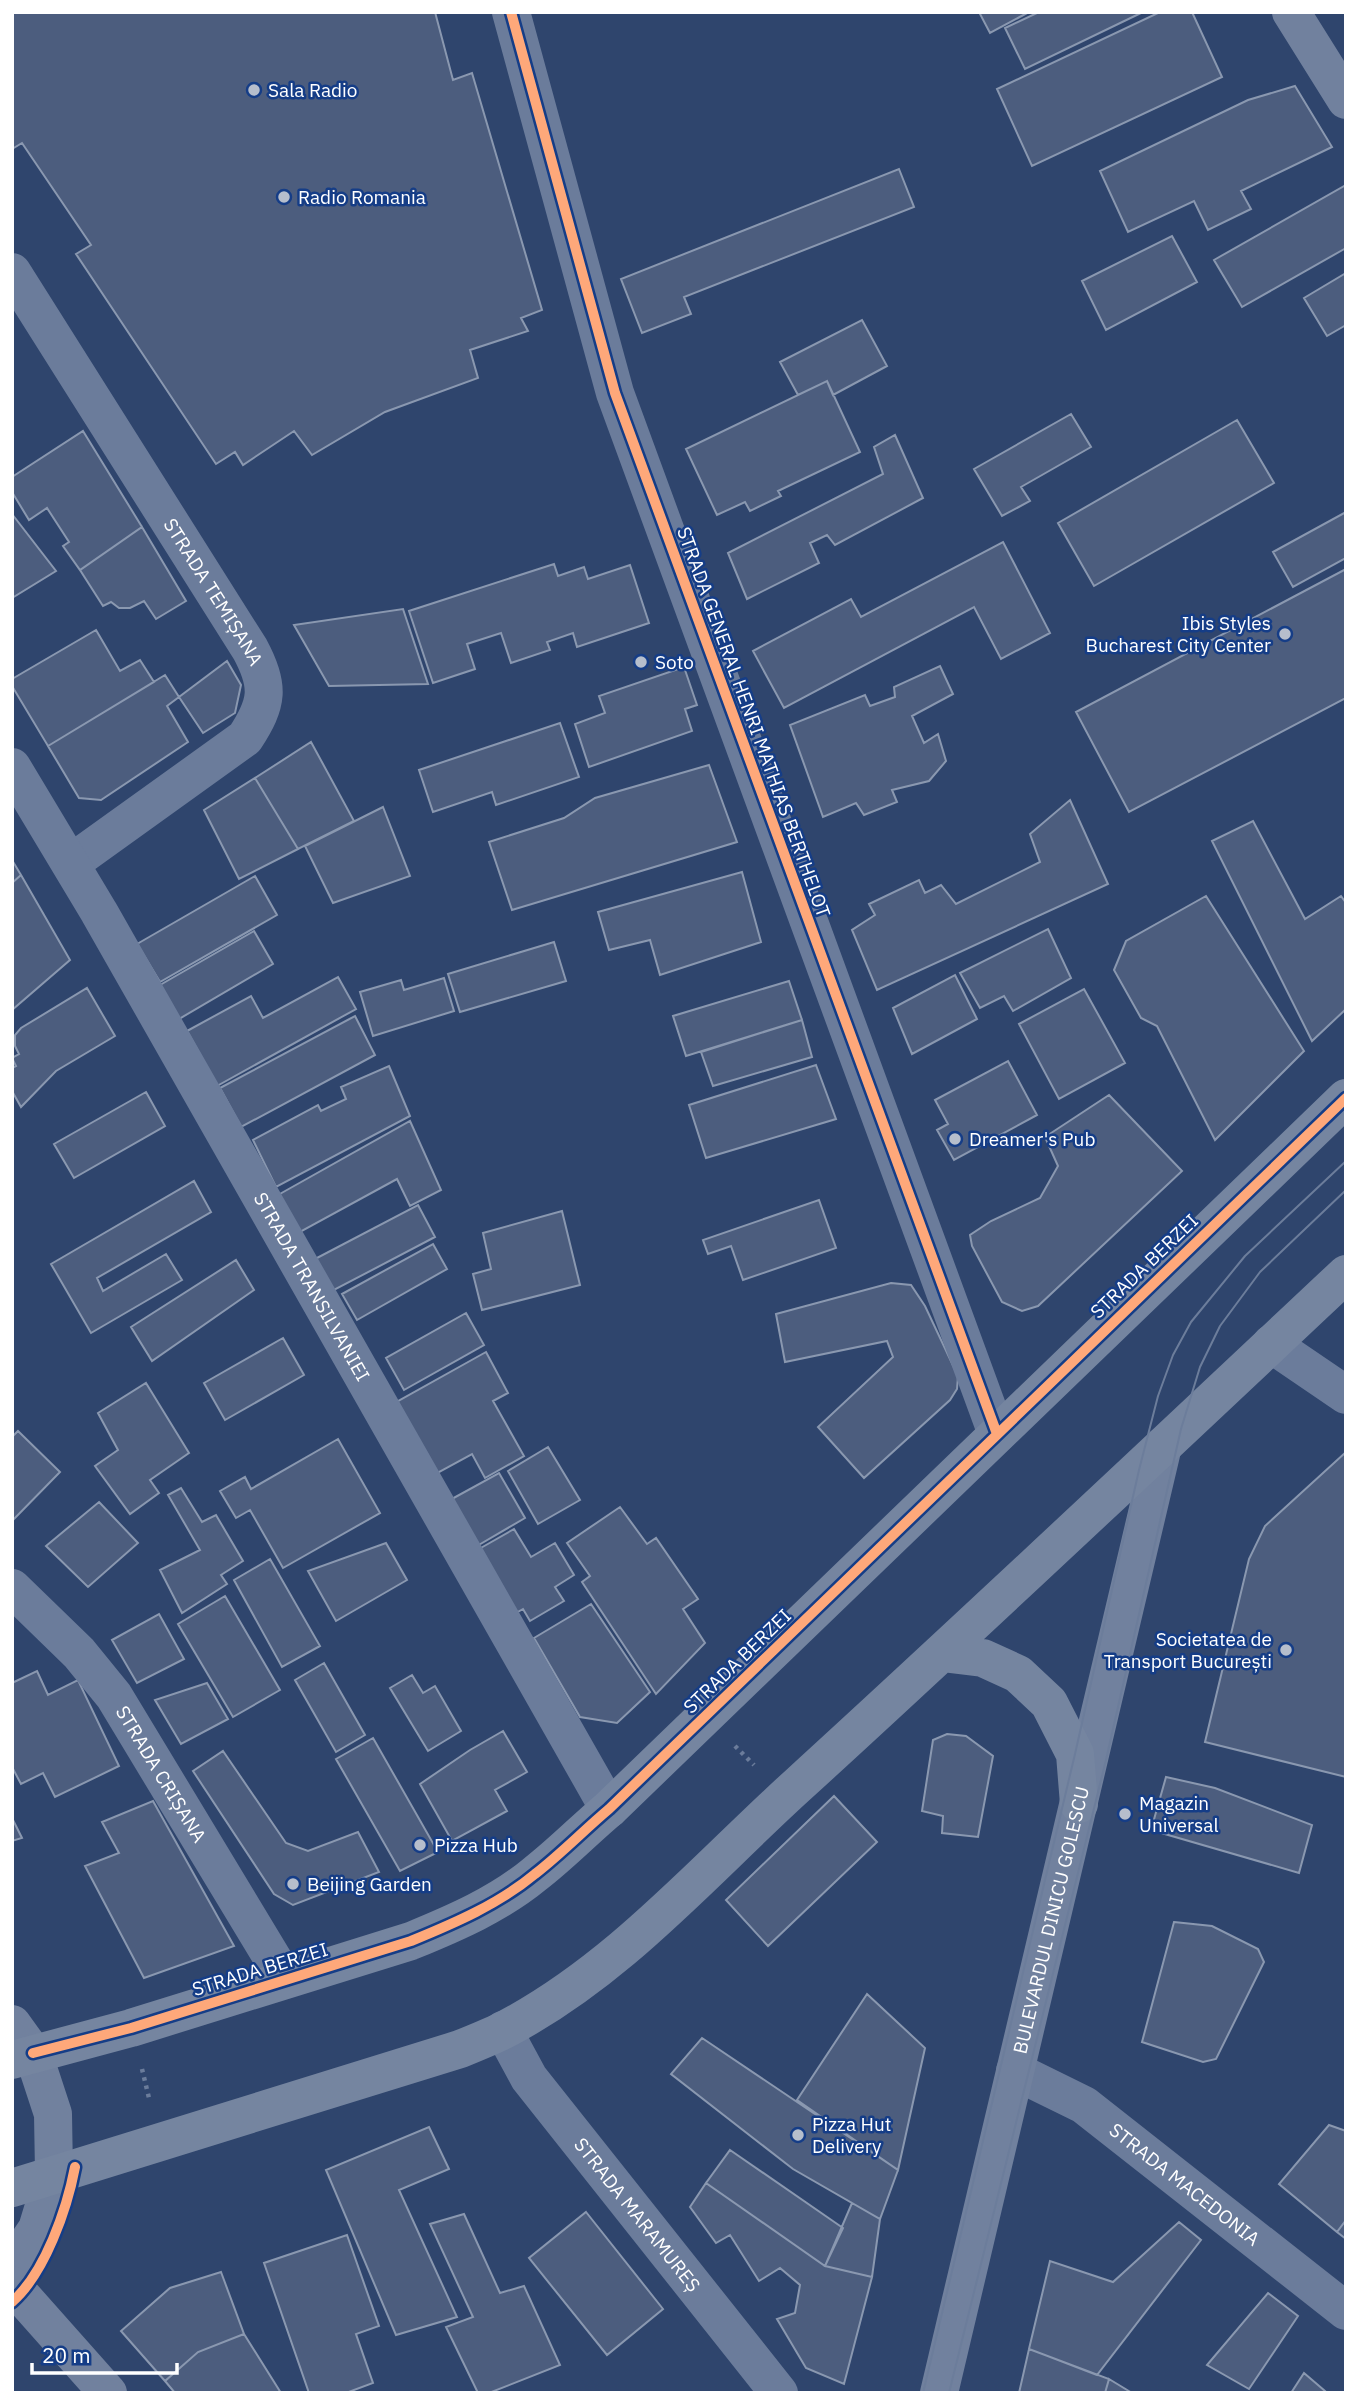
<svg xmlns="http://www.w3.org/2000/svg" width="1358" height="2405" viewBox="0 0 1358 2405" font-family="'IBM Plex Sans',sans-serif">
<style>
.building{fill:#4c5d7e;stroke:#8a98b0;stroke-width:2}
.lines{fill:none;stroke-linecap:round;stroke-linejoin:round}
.path{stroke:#6b7c9b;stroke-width:4.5;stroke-dasharray:3.5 5;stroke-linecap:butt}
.street{stroke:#6b7c9b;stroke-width:38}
.secondary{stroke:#71819e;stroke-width:38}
.primary{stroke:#7585a0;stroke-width:38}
.tram{stroke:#6c7d9b;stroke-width:2}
.cycleway-casing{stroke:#153d87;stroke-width:15}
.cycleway{stroke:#fea87a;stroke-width:10}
.poi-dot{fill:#b6becc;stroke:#153d87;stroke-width:2.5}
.labels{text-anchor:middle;stroke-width:5;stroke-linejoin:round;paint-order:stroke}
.poi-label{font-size:19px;fill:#fff;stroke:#153d87;text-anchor:start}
.street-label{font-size:19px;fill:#fff;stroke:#153d87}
</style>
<rect width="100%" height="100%" fill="#2f456d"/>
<path class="building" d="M12 12H435L453 80 472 73 542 310 521 318 528 331 470 350 478 378 385 412 312 455 294 431 243 465 235 452 216 464 76 254 91 245 22 143 12 149Z
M979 12H1029L990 33Z
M1039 12H1143L1025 69 1005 28Z
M1160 12H1192L1222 77 1032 166 997 89Z
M1295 86 1332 147 1241 191 1251 209 1208 230 1194 201 1128 232 1100 171 1248 100Z
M899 169 914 207 684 297 691 314 642 333 621 279Z
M1346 185V248L1242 307 1214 260Z
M1172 236 1197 282 1106 330 1082 281Z
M1346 273V325L1327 336 1304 298Z
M862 320 887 366 833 395 827 381 798 395 780 362Z
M827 381 860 452 778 491 781 496 750 511 745 502 717 515 686 449Z
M1071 414 1091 447 1021 487 1030 501 1002 516 974 469Z
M1237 420 1274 483 1094 586 1058 523Z
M83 431 142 527 80 570 63 546 69 542 47 508 29 520 12 492V477Z
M895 435 923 498 835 545 827 535 810 543 819 563 747 599 728 553 883 474 874 447Z
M1346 512V558L1293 587 1273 552Z
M12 514 56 571 12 598Z
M142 527 186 601 156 619 144 601 130 608H119L111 602 103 606 80 570Z
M1003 542 1050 633 1001 659 974 607 784 708 753 651 851 599 861 617Z
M554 564 558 576 584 567 588 579 630 565 649 623 577 647 573 633 547 642 550 650 511 663 501 633 467 644 475 669 433 683 409 611Z
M1346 569V698L1129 812 1076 712Z
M403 609 428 684 329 686 294 625Z
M96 630 120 671 140 660 154 682 48 746 12 686V679Z
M227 661 241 685 235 713 203 733 179 697Z
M940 666 953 694 912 716 924 743 938 734 946 761 929 781 892 790 897 802 864 815 856 803 823 817 790 725 865 695 870 706 895 697 894 687Z
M684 667 697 705 685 709 692 731 589 767 575 724 605 713 599 696Z
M165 675 179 697 167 706 188 742 101 800 79 798 48 746Z
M560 723 579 777 496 805 492 792 433 812 419 770Z
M311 742 354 821 298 849 255 778Z
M709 765 737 842 512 910 489 842 564 818 595 798Z
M255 778 298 849 239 879 204 810Z
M1070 800 1108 884 877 990 852 930 875 915 869 904 919 880 925 893 941 885 956 904 1040 862 1030 834Z
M383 807 410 876 333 903 305 846Z
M1253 821 1305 919 1341 896 1346 903V1009L1312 1041 1212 841Z
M12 860 21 875 12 883Z
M742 872 761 942 660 975 650 940 609 950 598 912Z
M21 875 70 960 12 1010V883Z
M255 876 277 915 160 982 137 944Z
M1206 896 1304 1051 1215 1140 1157 1026 1141 1018 1114 970 1126 941Z
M1048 929 1071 978 1013 1011 1004 996 980 1008 960 973Z
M254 931 273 964 179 1019 160 985Z
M554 942 566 981 460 1012 448 974Z
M955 975 977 1019 912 1054 893 1008Z
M338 977 356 1009 217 1086 187 1031 251 996 263 1018Z
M444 978 454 1011 373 1036 360 992 401 980 404 990Z
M789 981 802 1020 686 1056 673 1016Z
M87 988 115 1036 56 1071 21 1107 12 1091V1068L16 1066 12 1058 19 1054 15 1046V1035L21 1028Z
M1084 989 1125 1063 1059 1099 1019 1024Z
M355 1016 375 1055 241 1127 220 1088Z
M802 1020 812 1057 713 1086 701 1052Z
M1008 1061 1037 1115 954 1160 937 1130 948 1124 935 1100Z
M816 1065 836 1119 706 1158 689 1105Z
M389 1066 410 1116 276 1187 253 1140 318 1105 321 1111 346 1099 341 1087Z
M146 1092 165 1126 74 1178 54 1144Z
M1109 1095 1182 1171 1038 1306 1022 1311 1002 1302 972 1246 970 1235 991 1221 1040 1198 1058 1166 1045 1137Z
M410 1121 441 1190 410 1206 397 1179 300 1232 278 1195Z
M194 1181 211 1212 97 1278 103 1291 166 1254 182 1280 91 1333 51 1264Z
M819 1200 836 1248 743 1280 731 1246 708 1254 703 1240Z
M418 1205 435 1237 332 1291 315 1259Z
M562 1211 580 1285 482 1310 473 1274 491 1269 483 1233Z
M433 1244 447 1269 357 1320 342 1294Z
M236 1260 254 1290 152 1361 131 1327Z
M891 1283 911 1285 925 1306 958 1376 957 1389 950 1400 864 1478 818 1427 893 1357 887 1341 785 1362 776 1314Z
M466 1313 484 1345 404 1390 386 1358Z
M283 1338 304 1375 225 1420 204 1383Z
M486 1352 508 1393 493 1401 524 1456 485 1478 472 1454 432 1476 393 1404Z
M146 1383 189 1453 150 1480 159 1493 130 1514 95 1466 118 1450 98 1413Z
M18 1431 60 1472 12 1521V1437Z
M338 1439 380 1513 283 1568 250 1510 236 1518 220 1491 245 1477 251 1489Z
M548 1447 580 1500 538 1524 508 1471Z
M1346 1452V1777L1205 1742 1249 1559 1265 1526Z
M499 1473 525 1518 477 1546 450 1500Z
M181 1488 202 1522 216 1515 243 1561 221 1575 227 1584 182 1613 160 1570 200 1550 168 1495Z
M99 1502 138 1543 88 1587 46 1546Z
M620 1507 647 1544 656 1538 698 1599 683 1609 705 1643 656 1694 582 1582 590 1576 567 1543Z
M514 1529 531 1557 555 1543 574 1575 555 1587 564 1601 530 1621 523 1609 516 1613 479 1549Z
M386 1543 407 1580 336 1621 308 1571Z
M270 1559 320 1646 282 1667 234 1580Z
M225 1596 280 1690 233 1717 178 1624Z
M591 1604 650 1692 617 1723 580 1717 534 1638Z
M159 1614 184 1659 137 1683 112 1640Z
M324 1663 365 1735 336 1752 295 1680Z
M37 1671 48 1695 78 1680 119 1766 55 1797 43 1773 21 1784 12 1767V1683Z
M412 1675 423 1693 435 1686 461 1731 428 1751 390 1688Z
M207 1683 228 1719 181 1744 155 1700Z
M503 1731 527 1772 495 1790 507 1811 452 1841 420 1784 470 1750Z
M947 1734 966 1736 993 1756 978 1837 942 1833 943 1816 922 1811 933 1740Z
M373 1738 438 1852 400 1871 336 1759Z
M223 1751 286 1843 308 1851 358 1832 379 1872 293 1905 274 1894 193 1771Z
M1166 1777 1215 1788 1312 1825 1299 1873 1151 1830Z
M834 1796 877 1842 768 1946 726 1900Z
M153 1801 234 1946 144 1978 85 1866 119 1853 102 1822Z
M12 1818 22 1838 12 1841Z
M1174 1922 1212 1926 1258 1949 1264 1962 1216 2059 1203 2062 1142 2042Z
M867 1994 925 2048 898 2170 797 2100Z
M702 2038 898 2170 880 2219 793 2169 671 2074Z
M1329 2125 1346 2131V2220L1337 2232 1279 2184Z
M429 2127 449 2169 399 2190 457 2317 396 2335 326 2170Z
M730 2150 843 2228 825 2266 706 2183Z
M706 2183 825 2266 872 2277 844 2384 806 2368 777 2319 795 2313 800 2285 780 2268 759 2281 730 2235 716 2243 690 2207Z
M852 2203 880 2219 872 2277 825 2266Z
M586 2212 663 2309 607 2355 529 2258Z
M464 2214 500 2293 524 2286 560 2365 489 2393H478L446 2327 473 2317 430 2224Z
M1346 2220V2239L1337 2232Z
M1179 2222 1201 2240 1097 2375 1029 2349 1050 2261 1113 2282Z
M347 2235 379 2326 356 2334 373 2383 346 2393H309L264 2263Z
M221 2272 244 2334 198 2352 165 2381 121 2331 170 2288Z
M1268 2293 1298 2316 1249 2389 1207 2365Z
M244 2334 281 2393H175L165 2381 198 2352Z
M1029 2349 1109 2379 1105 2393H1019Z
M1304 2373 1325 2391 1327 2393H1291Z
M1109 2379 1132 2393H1105Z"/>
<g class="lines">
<path class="path" d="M735 1746 754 1765
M142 2069 149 2098"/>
<g class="street">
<path d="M511 12 615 393 997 1434"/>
<path id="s1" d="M12 272 250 649C270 686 268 703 245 738L71 863"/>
<path id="s2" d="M12 767 99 912 609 1809"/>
<path d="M1271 1344 1346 1395"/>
<path id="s3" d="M12 1588 79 1653 114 1696 285 1979"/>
<path id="s4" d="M503 2030 529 2078 779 2393"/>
<path id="s5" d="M1015 2071 1084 2105 1346 2311"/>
</g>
<g class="secondary">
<path d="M1291 12 1346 100"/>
<path d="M12 2024 33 2053 53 2114 54 2173 37 2229 12 2266"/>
<path d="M12 2285 108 2393"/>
<path id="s6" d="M939 2393 1163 1446"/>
</g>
<path class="primary" d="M942 1653 983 1658 1018 1674 1049 1703 1075 1754 1079 1804
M12 2060 131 2028 411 1941C455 1923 499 1904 535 1874 561 1854 584 1830 609 1809L1346 1098
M12 2188 460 2049C475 2043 490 2037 504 2030 619 1970 704 1870 799 1784 983 1616 1164 1445 1346 1274"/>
<path class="tram" d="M923 2393 1075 1754 1139 1470 1158 1396 1173 1355 1191 1322 1245 1256 1346 1161
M949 2393 1106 1760 1181 1429 1200 1367 1220 1326 1260 1272 1346 1190"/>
<defs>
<path id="cycleway" d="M511 12 615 393 997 1434
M33 2053 131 2028 411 1941C455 1923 499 1904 535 1874 561 1854 584 1830 609 1809L1346 1098
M12 2302C45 2273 67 2209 75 2167"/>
</defs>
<use href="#cycleway" class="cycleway-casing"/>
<use href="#cycleway" class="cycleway"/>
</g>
<g class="poi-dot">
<circle cx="254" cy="90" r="7"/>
<circle cx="284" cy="197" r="7"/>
<circle cx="1285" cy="634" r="7"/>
<circle cx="641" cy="662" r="7"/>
<circle cx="955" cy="1139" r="7"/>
<circle cx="1286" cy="1650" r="7"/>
<circle cx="1125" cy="1814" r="7"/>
<circle cx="420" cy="1845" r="7"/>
<circle cx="293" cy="1884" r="7"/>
<circle cx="798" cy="2135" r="7"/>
</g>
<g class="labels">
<g class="poi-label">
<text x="268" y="97">Sala Radio</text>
<text x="298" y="204">Radio Romania</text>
<text x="1271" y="630" text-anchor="end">Ibis Styles<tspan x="1271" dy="22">Bucharest City Center</tspan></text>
<text x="655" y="669">Soto</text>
<text x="969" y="1146">Dreamer's Pub</text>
<text x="1272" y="1646" text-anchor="end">Societatea de<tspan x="1272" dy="22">Transport București</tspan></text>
<text x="1139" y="1810">Magazin<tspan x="1139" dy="22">Universal</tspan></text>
<text x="434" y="1852">Pizza Hub</text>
<text x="307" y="1891">Beijing Garden</text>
<text x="812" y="2131">Pizza Hut<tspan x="812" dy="22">Delivery</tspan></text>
</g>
<g class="street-label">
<text dy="7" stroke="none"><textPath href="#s1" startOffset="378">STRADA TEMIȘANA</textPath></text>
<text transform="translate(754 722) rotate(70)" y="7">STRADA GENERAL HENRI MATHIAS BERTHELOT</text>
<text transform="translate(1144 1266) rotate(-44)" y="7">STRADA BERZEI</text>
<text dy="7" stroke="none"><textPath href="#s2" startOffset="600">STRADA TRANSILVANIEI</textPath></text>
<text transform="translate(737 1661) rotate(-44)" y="7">STRADA BERZEI</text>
<text dy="7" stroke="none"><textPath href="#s3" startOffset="240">STRADA CRIȘANA</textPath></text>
<text dy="7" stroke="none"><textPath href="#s6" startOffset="486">BULEVARDUL DINICU GOLESCU</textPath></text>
<text transform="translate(260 1969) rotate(-17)" y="7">STRADA BERZEI</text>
<text dy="7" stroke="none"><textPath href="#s5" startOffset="205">STRADA MACEDONIA</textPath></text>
<text dy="7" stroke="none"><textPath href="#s4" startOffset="229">STRADA MARAMUREȘ</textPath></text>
</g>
</g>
<rect width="1358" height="2405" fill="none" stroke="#ffffff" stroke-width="28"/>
<path d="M32 2363v10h145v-10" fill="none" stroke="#ffffff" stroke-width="3.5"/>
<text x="42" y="2363" font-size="21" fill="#ffffff" stroke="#153d87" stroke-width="5" paint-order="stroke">20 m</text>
</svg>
